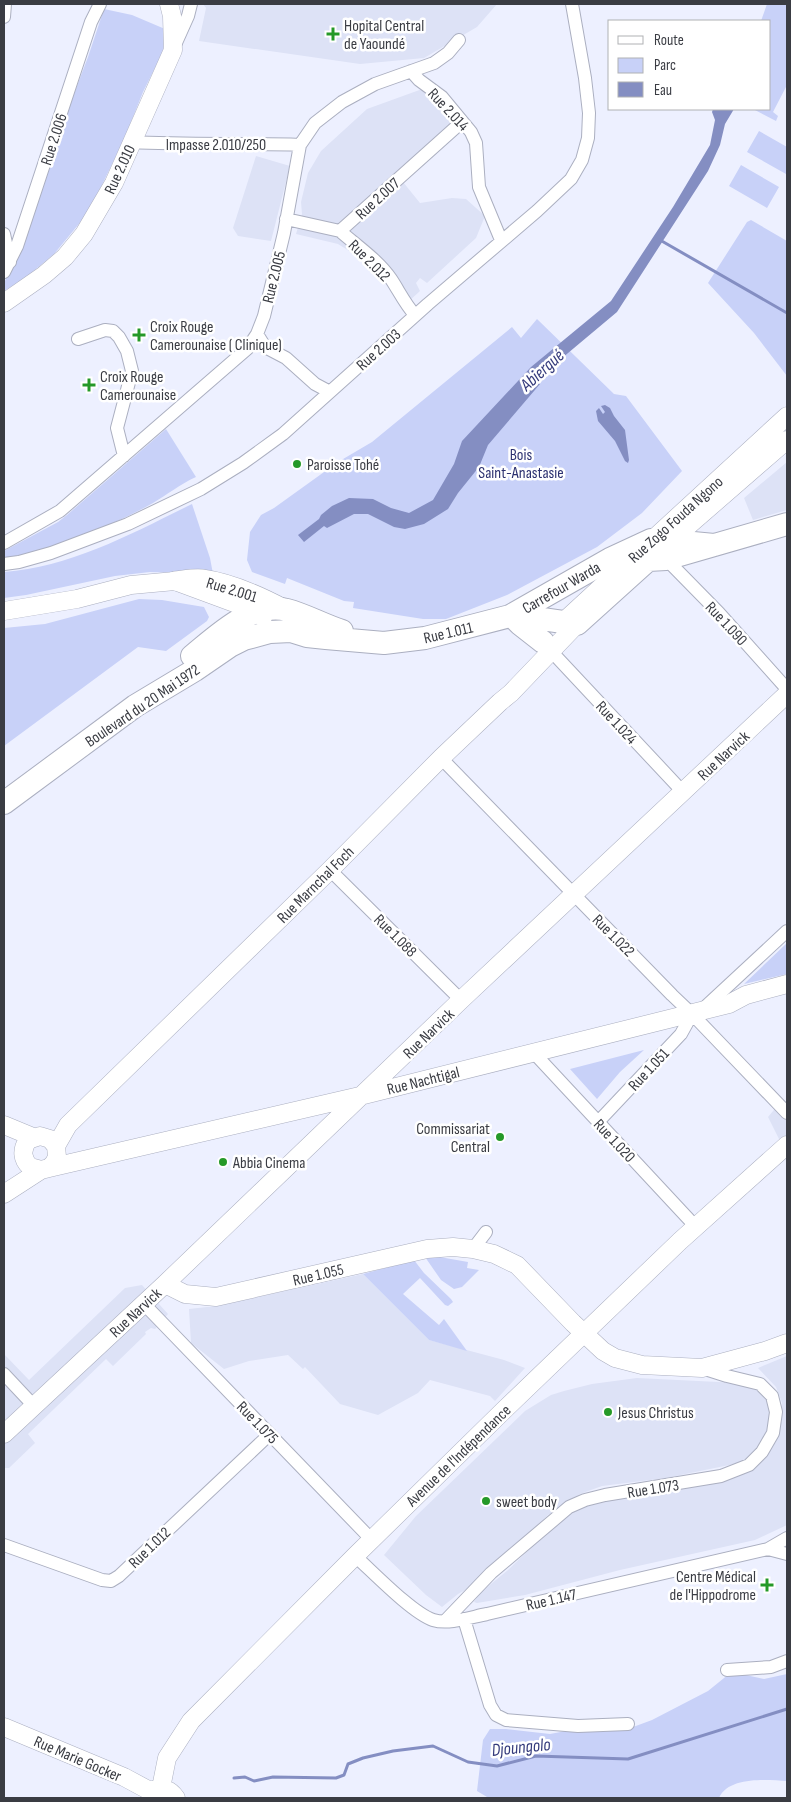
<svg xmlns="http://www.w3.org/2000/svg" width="791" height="1802" viewBox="0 0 791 1802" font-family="'Sofia Sans Condensed',sans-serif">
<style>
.built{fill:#dde2f6}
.green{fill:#c8d1f8}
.water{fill:#848ec2}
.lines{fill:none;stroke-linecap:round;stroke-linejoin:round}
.stream{stroke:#848ec2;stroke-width:3}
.street-casing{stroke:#abafc0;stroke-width:14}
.secondary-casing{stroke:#abafc0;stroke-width:19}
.primary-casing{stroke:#abafc0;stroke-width:20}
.highway-casing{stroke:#abafc0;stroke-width:24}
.street{stroke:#fff;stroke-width:12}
.secondary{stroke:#fff;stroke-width:18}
.primary{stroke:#fff;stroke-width:19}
.highway{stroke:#fff;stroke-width:22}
.poi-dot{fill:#259928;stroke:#fff;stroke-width:2}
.labels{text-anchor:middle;stroke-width:5;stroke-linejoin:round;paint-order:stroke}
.poi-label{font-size:16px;fill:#3a3c43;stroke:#fff;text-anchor:start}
.street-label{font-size:16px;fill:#3a3c43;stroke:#fff}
.park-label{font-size:16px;fill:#2c3170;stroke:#fff}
.water-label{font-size:18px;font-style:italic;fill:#343a7b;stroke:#fff}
</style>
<rect width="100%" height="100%" fill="#edf0ff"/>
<path class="built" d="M203 4H497L477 27 424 58 360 64 199 41 206 8Z
M425 88 449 109 462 131 403 182 420 203 452 198 466 199 485 216 476 238 427 283 420 278 416 283 420 291 408 302 378 269 338 244 296 234 302 214 301 202 308 173 321 151 367 109Z
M256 156 290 166 271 241 238 236 233 228Z
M787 462V510L753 520 744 498Z
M778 1105 787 1115V1135L781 1143 768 1117Z
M363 1274 429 1340 504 1360 525 1368 495 1401 490 1396 430 1380 418 1393 378 1415 340 1404 305 1367 303 1369 288 1355 249 1361 224 1369 191 1343 189 1309 216 1306Z
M142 1285 168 1314 155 1329 151 1328 145 1332 146 1334 113 1366 106 1359 28 1434 35 1443 9 1468H4V1354L29 1380 125 1288Z
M787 1356V1525L755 1540 620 1570 525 1595 477 1603 474 1602 480 1593 508 1570 537 1542 568 1515 586 1506 626 1496 689 1487 767 1455 777 1440 776 1438 782 1420V1403L776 1387 758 1368Z
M637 1378 739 1383 759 1388 770 1404V1425L759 1447 744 1462 666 1478 602 1486 580 1494 548 1515 501 1563 478 1583 458 1594 442 1607 426 1595 384 1555 416 1516 525 1411 551 1395 564 1391 592 1384Z"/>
<path class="green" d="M767 4H787V85L773 112 778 116 776 121 753 109H770V21H761Z
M104 9 132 15 165 29 163 52 143 92 125 137 102 185 83 219 54 254 24 279 4 291V283L29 230 61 128 88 57Z
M759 131 787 147 786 174 747 152Z
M741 165 779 187 767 208 729 186Z
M751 220 787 241V376L754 333 708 283 747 222Z
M537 319 614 394 626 396 682 471 642 513 597 547 507 595 446 619H423L353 608 354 602 344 601 287 578 285 584 252 572 247 560 250 532 261 515 274 508 338 462 372 442 512 327 521 338Z
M166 429 196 477C180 484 167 495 153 503 109 528 53 548 4 559V551L58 522 67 515Z
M192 504 210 558 213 574 150 572 115 576 26 595 4 598V572C71 567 133 533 192 504Z
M139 599 162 600 204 607 209 617 207 621 166 651 138 647 4 746V628L45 624Z
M787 943V974L744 984Z
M644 1050 620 1072 597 1099 570 1069Z
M434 1256 468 1262 467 1268 479 1270 462 1287 454 1289 441 1280 425 1257Z
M414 1260 424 1273 451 1299 453 1302 448 1306 445 1305 420 1278 403 1294 439 1325 444 1319 467 1351 429 1340 363 1274Z
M729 1674H741L764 1679 787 1674V1781C767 1780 729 1776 719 1798H495L487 1797 477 1791 483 1740 490 1729H506L550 1734 571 1730 599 1732 625 1730 652 1720 708 1691Z"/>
<path class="water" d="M713 109H734L725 124 720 145 708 171 617 312 537 379 540 384 488 445 479 467 458 493 448 509 424 524 405 529 394 527 368 514H354L327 528 324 526 304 542 298 535 319 519 321 515 332 506 349 498 373 499 391 508 409 513 433 500 454 464 462 441 531 367 611 301 673 207 710 145 715 120 712 112Z
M605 405 610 408 614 416 625 430 629 460 628 463 625 461 615 441 598 421 596 411 599 408 603 414 605 412 601 406Z"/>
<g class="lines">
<path class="stream" d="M660 240 787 313
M234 1778 245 1777 254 1781 273 1777 336 1778 344 1775 348 1764 363 1758 393 1751 433 1746 468 1762 497 1766 536 1756 628 1759 787 1709"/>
<defs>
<path id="street" d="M4 17 5 4
M175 45 188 16 191 4
M411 71 419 80 442 97 471 132 476 143 479 187 501 240
M131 142C188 145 244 143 300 145
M286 219 340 231 455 128
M340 231C357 246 378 260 391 279 399 291 405 304 415 315
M4 234 10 262
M4 272 17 246 91 22 100 4
M257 334 265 347 286 358 315 384 330 392
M78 339 105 330 113 331 119 337 127 351 132 371 117 428 124 456
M4 543 60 511 247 349 257 334 264 316 284 233 300 145 315 123 342 102 375 84 434 63 448 53 459 40
M666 559 719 613 787 689
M4 564 19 562 51 553 128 524 201 489 243 463 283 434 428 304 537 211 571 179 582 160 588 138 589 113 585 78 572 4
M551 651 683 792
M441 758 672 995 692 1014 787 1113
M330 870 461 1000
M702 1010 787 931
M534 1053 696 1227
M598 1122 681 1034 692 1014
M473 1249 486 1232
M144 1304 371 1539
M4 1374 34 1406
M4 1545 102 1580 111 1581 119 1576 270 1434
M768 1549 787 1554
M355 1556C372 1571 412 1613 433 1620 449 1625 471 1617 487 1614L768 1549 787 1538
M464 1619 490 1705 496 1715 506 1720 578 1726 628 1724
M445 1621 491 1573 569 1507 585 1500 605 1495 721 1476 749 1465 762 1452 773 1433 776 1412 772 1396 760 1384 727 1376 702 1368
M727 1670 771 1667 787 1661"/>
<path id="secondary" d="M4 303 44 275 65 257 84 234 114 183 173 50 172 16 169 4
M666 545 787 440
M4 611 77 599 131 585 175 581 240 605 263 617
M562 623 787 416
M4 1125 33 1137
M56 1146 68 1125 330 870 441 758 500 702 511 693 577 624
M49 1168 364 1095 729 1004 746 995 787 984
M4 1194 41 1170 49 1168 54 1163 57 1157 56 1146 50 1139 40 1136 28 1140C21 1150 22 1159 30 1167L41 1170
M165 1284 185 1294 216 1297 427 1249 453 1247 473 1249 494 1254 517 1265 573 1323 603 1351 615 1358 642 1365 702 1368 765 1351 787 1343
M4 1434 165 1284 461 1000 787 694
M4 1727 124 1777 150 1791
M161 1788 167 1758 191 1721 355 1556 503 1411 680 1241 787 1145
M151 1791C162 1786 170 1789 176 1798"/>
<path id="primary" d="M175 581C184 580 194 578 202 579 232 583 260 596 286 610"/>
<path id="highway" d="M510 616 542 619 577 624 648 560 666 559 787 524
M512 616 520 624 543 642
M192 656C217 636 252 601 287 610 306 615 323 625 342 631
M4 803 135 706 195 670 230 646 244 639 270 632 291 631 307 636 326 638 384 643 425 638 510 616 610 559 651 540 672 541 714 545"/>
</defs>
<use href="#street" class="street-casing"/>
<use href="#secondary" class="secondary-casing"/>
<use href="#primary" class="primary-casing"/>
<use href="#highway" class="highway-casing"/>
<use href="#street" class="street"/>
<use href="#secondary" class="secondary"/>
<use href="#primary" class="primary"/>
<use href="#highway" class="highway"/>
</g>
<g class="poi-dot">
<path d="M330.5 26.5h5v5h5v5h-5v5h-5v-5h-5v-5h5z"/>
<path d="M136.5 327.5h5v5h5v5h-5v5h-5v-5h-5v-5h5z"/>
<path d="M86.5 377.5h5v5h5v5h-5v5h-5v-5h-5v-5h5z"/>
<circle cx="297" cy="464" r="5"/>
<circle cx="500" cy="1137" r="5"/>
<circle cx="223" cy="1162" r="5"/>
<circle cx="608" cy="1412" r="5"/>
<circle cx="486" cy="1501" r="5"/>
<path d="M764.5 1577.5h5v5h5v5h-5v5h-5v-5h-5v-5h5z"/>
</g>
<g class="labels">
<g class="poi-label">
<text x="344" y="31">Hopital Central<tspan x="344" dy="18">de Yaoundé</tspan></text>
<text x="150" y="332">Croix Rouge<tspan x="150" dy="18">Camerounaise ( Clinique)</tspan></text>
<text x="100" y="382">Croix Rouge<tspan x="100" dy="18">Camerounaise</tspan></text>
<text x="307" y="470">Paroisse Tohé</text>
<text x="490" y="1134" text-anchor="end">Commissariat<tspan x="490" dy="18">Central</tspan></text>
<text x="233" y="1168">Abbia Cinema</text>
<text x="618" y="1418">Jesus Christus</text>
<text x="496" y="1507">sweet body</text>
<text x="756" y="1582" text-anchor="end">Centre Médical<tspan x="756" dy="18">de l'Hippodrome</tspan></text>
</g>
<g class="street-label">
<text transform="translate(449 109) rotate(47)" y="6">Rue 2.014</text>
<text transform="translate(53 139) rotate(-72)" y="6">Rue 2.006</text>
<text x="216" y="150">Impasse 2.010/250</text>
<text transform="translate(119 169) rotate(-65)" y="6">Rue 2.010</text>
<text transform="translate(377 198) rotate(-42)" y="6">Rue 2.007</text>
<text transform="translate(370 260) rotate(45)" y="6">Rue 2.012</text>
<text transform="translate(273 277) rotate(-76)" y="6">Rue 2.005</text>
<text transform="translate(378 349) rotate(-42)" y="6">Rue 2.003</text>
<text transform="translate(675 519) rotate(-42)" y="6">Rue Zogo Fouda Ngono</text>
<text transform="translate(561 587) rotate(-30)" y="6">Carrefour Warda</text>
<text transform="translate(232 589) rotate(17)" y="6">Rue 2.001</text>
<text transform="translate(727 623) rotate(47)" y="6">Rue 1.090</text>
<text transform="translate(448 632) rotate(-13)" y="6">Rue 1.011</text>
<text transform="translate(142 705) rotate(-34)" y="6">Boulevard du 20 Mai 1972</text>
<text transform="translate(617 722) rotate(47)" y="6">Rue 1.024</text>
<text transform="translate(723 755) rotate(-43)" y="6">Rue Narvick</text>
<text transform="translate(315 884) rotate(-45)" y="6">Rue Marnchal Foch</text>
<text transform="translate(396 935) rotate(45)" y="6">Rue 1.088</text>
<text transform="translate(614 935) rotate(45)" y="6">Rue 1.022</text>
<text transform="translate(428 1033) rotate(-44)" y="6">Rue Narvick</text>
<text transform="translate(648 1069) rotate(-47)" y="6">Rue 1.051</text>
<text transform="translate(423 1080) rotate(-14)" y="6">Rue Nachtigal</text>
<text transform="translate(615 1140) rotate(47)" y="6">Rue 1.020</text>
<text transform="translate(318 1274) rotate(-13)" y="6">Rue 1.055</text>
<text transform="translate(135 1312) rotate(-43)" y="6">Rue Narvick</text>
<text transform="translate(258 1422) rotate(46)" y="6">Rue 1.075</text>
<text transform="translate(458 1455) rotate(-44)" y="6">Avenue de l'Indépendance</text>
<text transform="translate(653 1488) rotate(-9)" y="6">Rue 1.073</text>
<text transform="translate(149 1547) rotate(-44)" y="6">Rue 1.012</text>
<text transform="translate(551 1599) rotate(-13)" y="6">Rue 1.147</text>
<text transform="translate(78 1758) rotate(23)" y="6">Rue Marie Gocker</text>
</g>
<g class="park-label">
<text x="521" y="460">Bois<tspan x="521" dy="18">Saint-Anastasie</tspan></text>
</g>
<g class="water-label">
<text transform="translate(542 370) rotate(-42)" y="6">Abiergué</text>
<text transform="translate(521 1747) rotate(-6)" y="6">Djoungolo</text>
</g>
</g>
<rect width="791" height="1802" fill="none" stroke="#3a3c43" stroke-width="10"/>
<rect x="608" y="20" width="162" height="90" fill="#ffffff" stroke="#b0b1b4"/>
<rect x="618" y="36" width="25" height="8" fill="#ffffff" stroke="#b0b1b4"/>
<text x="654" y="45" font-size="15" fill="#3a3c43">Route</text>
<rect x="618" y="58" width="25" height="15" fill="#c8d1f8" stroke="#b0b1b4"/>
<text x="654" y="70" font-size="15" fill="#3a3c43">Parc</text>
<rect x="618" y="82" width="25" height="15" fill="#848ec2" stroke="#b0b1b4"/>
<text x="654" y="95" font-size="15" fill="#3a3c43">Eau</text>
</svg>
